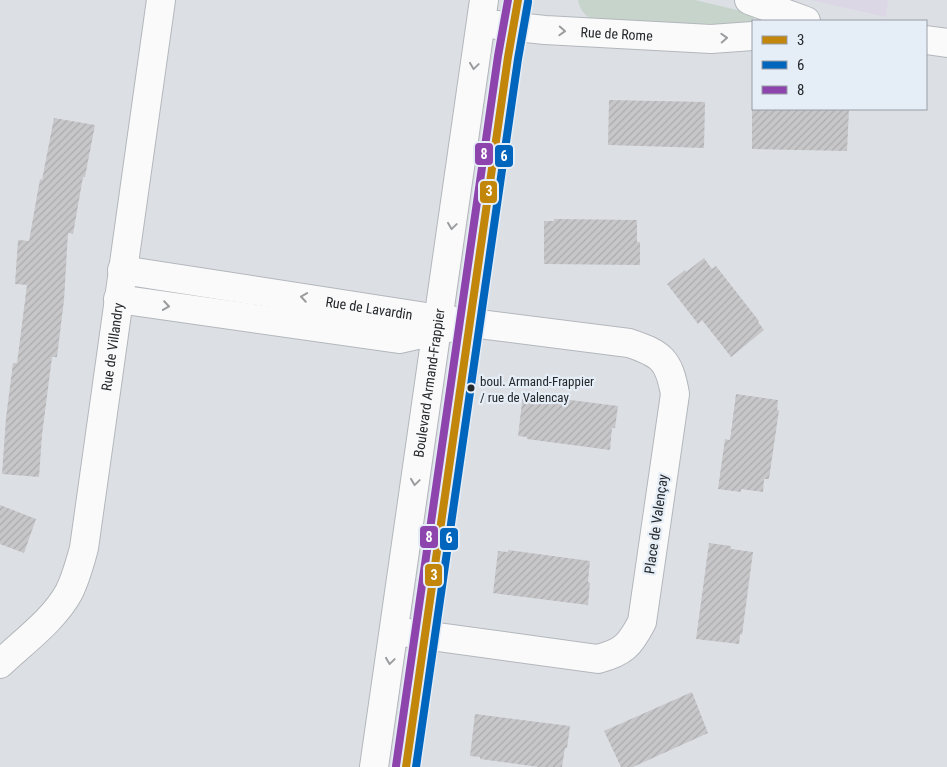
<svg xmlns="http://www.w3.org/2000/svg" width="947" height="767" viewBox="0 0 947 767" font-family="'Roboto Condensed',sans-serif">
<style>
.commercial{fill:#dcd7e4}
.green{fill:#c7d4cb}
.building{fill:url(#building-hatch)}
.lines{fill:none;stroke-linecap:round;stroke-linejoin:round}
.minor-casing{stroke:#b3b7bb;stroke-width:30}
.minor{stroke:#fafafb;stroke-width:28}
.bus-1-casing{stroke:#e5edf6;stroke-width:11}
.bus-2-casing{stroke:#e5edf6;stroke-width:11}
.bus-3-casing{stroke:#e5edf6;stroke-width:11}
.bus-1{stroke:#c2860b;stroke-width:8}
.bus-2{stroke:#0065bd;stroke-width:8}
.bus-3{stroke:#8e44ad;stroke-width:8}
.oneway{stroke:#9a9c9d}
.bus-dot{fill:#25282b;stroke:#e5edf6;stroke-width:2}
.labels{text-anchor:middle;stroke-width:4.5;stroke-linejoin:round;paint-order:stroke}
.bus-label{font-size:13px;fill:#25282b;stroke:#e5edf6;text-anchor:start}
.street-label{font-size:14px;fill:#25282b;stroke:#e5edf6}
.line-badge{stroke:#e5edf6;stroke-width:2}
.badge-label{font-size:14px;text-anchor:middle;font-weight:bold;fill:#fff}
</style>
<defs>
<pattern id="building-hatch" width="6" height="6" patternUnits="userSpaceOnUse" patternTransform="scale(1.25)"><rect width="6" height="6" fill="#c7c6c9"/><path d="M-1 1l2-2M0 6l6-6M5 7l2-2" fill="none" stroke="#abaaad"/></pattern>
</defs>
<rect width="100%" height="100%" fill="#dce0e5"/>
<path class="commercial" d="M810 0H888L886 17Z"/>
<path class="green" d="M578 0H695L754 14 753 25 596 21C586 17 580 11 578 0Z"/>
<path class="building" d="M609 100 705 102 704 148 608 145Z
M752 109H849L847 151 752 149Z
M54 118 95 125 85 177H83L73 234 68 233 64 300 57 357H52L42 435 39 477 2 474 6 418 13 363H17L27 285 15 284 18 240 29 241 40 179 42 180Z
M554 219 637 220V242H640V265L544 264V221H554Z
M704 258 712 269 716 266 759 321 758 322 764 330 731 357 702 320 698 324 667 284 685 270 686 272Z
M523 394 618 406 615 428H612L610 450 527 439V437L518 436Z
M736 394 778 400 777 410H779L769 479H764L763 492 741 489V492L718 489 725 439 730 440Z
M0 505 36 519 24 553 0 544Z
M709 543 731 546V549L753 552 742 635 740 634 739 644 696 639Z
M508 550 590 561 588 582 590 583 588 605 493 593 498 551 508 552Z
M692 692 708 733 633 767H621L604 731Z
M475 714 570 726 567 748H565L562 767H539L480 759V757L470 756Z"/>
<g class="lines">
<defs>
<g id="minor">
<path d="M749 0 806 21"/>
<path id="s1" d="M497 25 545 30 711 39 753 36"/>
<path d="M926 40 947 43"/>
<path id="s2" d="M122 270 439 319 629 343C662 354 669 360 675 394L642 622C630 645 624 652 598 659L394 631"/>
<path d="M118 299 399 339 452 327"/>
<path id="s3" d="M0 664C23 642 54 620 69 592 76 578 80 563 84 548L161 0"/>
<path id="s4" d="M374 767 484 0"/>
<path d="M406 767 508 57 518 0"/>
</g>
</defs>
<use href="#minor" class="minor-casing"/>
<use href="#minor" class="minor"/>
<defs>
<path id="bus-1" d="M406 767 508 57 518 0"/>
<path id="bus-2" d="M416 767 518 59 528 2"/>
<path id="bus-3" d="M396 766 498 56 508 0"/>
</defs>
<use href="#bus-1" class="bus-1-casing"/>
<use href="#bus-2" class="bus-2-casing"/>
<use href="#bus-3" class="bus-3-casing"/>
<use href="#bus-1" class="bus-1"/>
<use href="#bus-2" class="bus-2"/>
<use href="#bus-3" class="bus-3"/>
</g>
<defs><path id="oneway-chevron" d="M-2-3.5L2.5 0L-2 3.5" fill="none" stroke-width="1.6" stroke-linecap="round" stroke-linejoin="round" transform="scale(1.25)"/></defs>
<g class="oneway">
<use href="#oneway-chevron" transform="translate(562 31) rotate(3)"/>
<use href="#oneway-chevron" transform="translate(724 38) rotate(-3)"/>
<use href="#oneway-chevron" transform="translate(474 66) rotate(98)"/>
<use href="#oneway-chevron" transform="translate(452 226) rotate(98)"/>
<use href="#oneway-chevron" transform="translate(304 297) rotate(-171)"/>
<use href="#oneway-chevron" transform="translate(166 306) rotate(8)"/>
<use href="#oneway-chevron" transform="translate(415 482) rotate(98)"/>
<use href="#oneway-chevron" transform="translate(390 661) rotate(98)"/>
</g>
<circle class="bus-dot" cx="471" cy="388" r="4.5"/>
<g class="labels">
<g class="bus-label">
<text x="480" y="386">boul. Armand-Frappier<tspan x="480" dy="16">/ rue de Valencay</tspan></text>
</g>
<g class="street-label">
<text dy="5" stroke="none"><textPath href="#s1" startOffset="120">Rue de Rome</textPath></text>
<text dy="5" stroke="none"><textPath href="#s2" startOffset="250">Rue de Lavardin</textPath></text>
<text dy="5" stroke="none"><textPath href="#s3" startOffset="350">Rue de Villandry</textPath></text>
<text dy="5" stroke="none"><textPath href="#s4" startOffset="388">Boulevard Armand-Frappier</textPath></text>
<text transform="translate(656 524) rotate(-82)" y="5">Place de Valençay</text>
</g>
</g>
<g class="line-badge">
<rect x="474" y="142" width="20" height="24" rx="5" fill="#8e44ad"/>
<rect x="494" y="144" width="20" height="24" rx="5" fill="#0065bd"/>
<rect x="479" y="180" width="19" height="24" rx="5" fill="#c2860b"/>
<rect x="419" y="525" width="20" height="24" rx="5" fill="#8e44ad"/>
<rect x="439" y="527" width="20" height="24" rx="5" fill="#0065bd"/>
<rect x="424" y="563" width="19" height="24" rx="5" fill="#c2860b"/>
</g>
<g class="badge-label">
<text x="484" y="159">8</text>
<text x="504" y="161">6</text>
<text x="489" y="196">3</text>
<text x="429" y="542">8</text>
<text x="449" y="543">6</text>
<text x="434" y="580">3</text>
</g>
<rect x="752" y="20" width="175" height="90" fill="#e5edf6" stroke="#989ea5"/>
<rect x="762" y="36" width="25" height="8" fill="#c2860b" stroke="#989ea5"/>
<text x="797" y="45" font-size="15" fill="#25282b">3</text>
<rect x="762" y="61" width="25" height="8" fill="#0065bd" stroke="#989ea5"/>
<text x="797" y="70" font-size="15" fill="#25282b">6</text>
<rect x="762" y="86" width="25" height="8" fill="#8e44ad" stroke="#989ea5"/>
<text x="797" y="95" font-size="15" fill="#25282b">8</text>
</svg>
